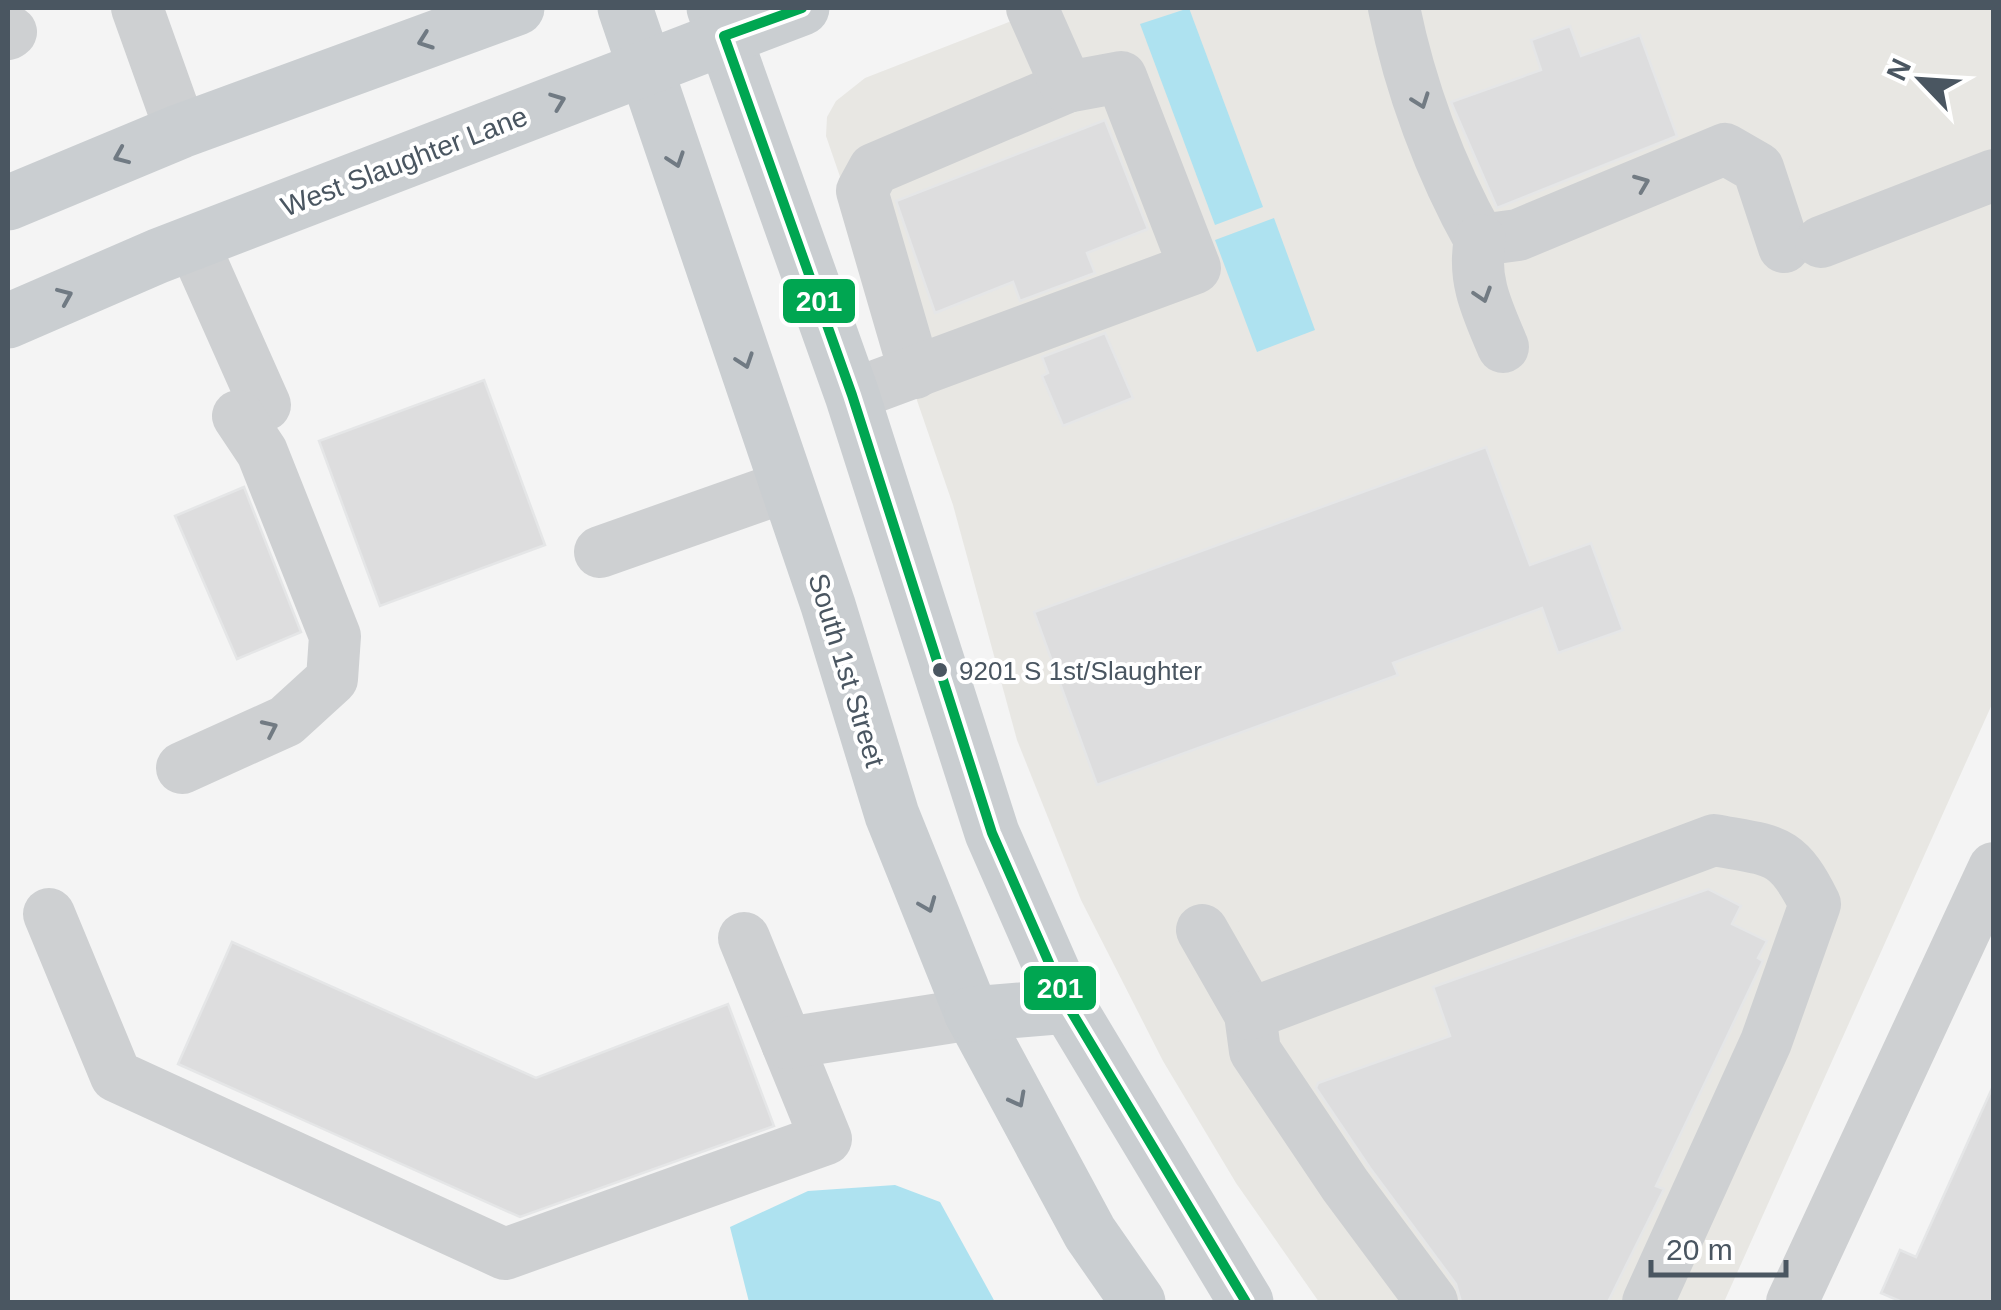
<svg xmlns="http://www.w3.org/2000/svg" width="2001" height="1310" viewBox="0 0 2001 1310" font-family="Arial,sans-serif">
<rect width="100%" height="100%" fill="#f4f4f4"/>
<!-- commercial -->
<polygon fill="#e8e7e3" points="1045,8 1993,8 1993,702 1724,1302 1319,1302 1236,1183 1163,1061 1081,900 1017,740 953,505 826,136 827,117 836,101 865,78"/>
<!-- water -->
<g fill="#aee2f0">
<polygon points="1189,8 1263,207 1215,225 1140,24"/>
<polygon points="1274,218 1315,330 1257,352 1215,240"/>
<polygon points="895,1185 940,1202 995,1302 749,1302 730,1227 808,1191"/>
</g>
<!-- building -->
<g fill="#ddddde" stroke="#e5e6e7" stroke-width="2.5">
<polygon points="1570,26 1581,56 1640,35 1677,136 1497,208 1451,102 1541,70 1531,40"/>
<polygon points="1105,120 1148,229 1087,253 1095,273 1020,301 1013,282 935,313 896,201"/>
<polygon points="1105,333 1133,398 1063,426 1042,376 1048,373 1042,357"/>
<polygon points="484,380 545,545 380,606 319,441"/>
<polygon points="1486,447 1530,565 1591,543 1623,630 1558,653 1542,608 1393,663 1398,675 1097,785 1034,612"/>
<polygon points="244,487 301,632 237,659 175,516"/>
<polygon points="1708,889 1741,906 1732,924 1767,941 1758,958 1763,961 1656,1186 1664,1189 1608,1302 1461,1302 1456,1284 1370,1168 1316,1088 1318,1083 1450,1036 1433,987"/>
<polygon points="232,942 536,1078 728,1004 774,1126 520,1217 178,1064"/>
<polygon points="1994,1084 1994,1302 1902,1302 1881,1293 1900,1250 1916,1257"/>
</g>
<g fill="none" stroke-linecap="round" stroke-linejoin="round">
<!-- minor -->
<g stroke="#ced0d2" stroke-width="52">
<polyline points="137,8 181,131"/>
<path d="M1394 8C1410 87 1440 169 1480 240L1518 235 1725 149 1758 168 1784 247"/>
<polyline points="8,34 11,32"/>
<path d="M1480 240C1472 280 1488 311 1503 347"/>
<polyline points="1821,242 1994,175"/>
<polyline points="193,243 265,405"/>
<polyline points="915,373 862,191 874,169 1067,87"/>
<polyline points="852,395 1195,268 1121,77 1067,87 1032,8"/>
<polyline points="600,552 787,486"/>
<polyline points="182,768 286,721 332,679 335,636 262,452 238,416"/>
<polyline points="49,914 116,1076 505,1254 826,1139 744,938"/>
<polyline points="1202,930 1250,1014 1255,1051 1345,1185 1432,1302"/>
<path d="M1250 1014 1714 840C1774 851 1787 847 1815 904L1766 1042 1648 1302"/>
<polyline points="787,1043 972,1014"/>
<polyline points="1792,1302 1994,868"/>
</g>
<!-- major -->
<g stroke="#caced1" stroke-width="55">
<polyline points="625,8 828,605 892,815 972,1014 1090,1233 1138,1302"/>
<polyline points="714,8 852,395 992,833 1068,1006 1246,1302"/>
<polyline points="8,203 181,131 517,8"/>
<polyline points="8,321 158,256 802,8"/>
<polyline points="972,1014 1068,1006"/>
</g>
<!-- bus-1 casing -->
<g stroke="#fff" stroke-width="18">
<polyline id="bus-1" points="802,8 724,36 852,395 992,833 1068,1006 1246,1302"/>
</g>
<!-- bus-1 -->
<use href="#bus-1" stroke="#00a651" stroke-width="10"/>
</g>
<!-- one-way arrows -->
<defs><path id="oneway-chevron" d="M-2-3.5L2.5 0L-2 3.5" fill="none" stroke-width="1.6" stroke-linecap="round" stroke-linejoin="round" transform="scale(2.5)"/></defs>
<g stroke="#707a83">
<use href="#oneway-chevron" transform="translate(425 41) rotate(160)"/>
<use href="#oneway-chevron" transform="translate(558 101) rotate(-21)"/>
<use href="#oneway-chevron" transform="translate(121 156) rotate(157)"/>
<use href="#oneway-chevron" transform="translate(676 160) rotate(71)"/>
<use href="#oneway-chevron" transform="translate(65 296) rotate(-23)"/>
<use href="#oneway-chevron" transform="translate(745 361) rotate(71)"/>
<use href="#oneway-chevron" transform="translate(928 905) rotate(68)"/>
<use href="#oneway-chevron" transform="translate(1018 1100) rotate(62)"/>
</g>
<g stroke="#727b83">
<use href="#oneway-chevron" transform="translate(1421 101) rotate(70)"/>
<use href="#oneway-chevron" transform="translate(1642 183) rotate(-22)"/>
<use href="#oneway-chevron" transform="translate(1483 295) rotate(72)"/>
<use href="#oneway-chevron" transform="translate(270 728) rotate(-25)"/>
</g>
<!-- markers -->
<circle fill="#4a5661" stroke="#fff" stroke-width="4" cx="940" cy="670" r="9"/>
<g text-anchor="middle" stroke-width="8" stroke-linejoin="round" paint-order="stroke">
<!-- bus labels -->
<g font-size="26" fill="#4a5661" stroke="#fff" text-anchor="start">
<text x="959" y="680">9201 S 1st/Slaughter</text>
</g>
<!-- street labels -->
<g font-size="28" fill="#4a5661" stroke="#fff">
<text transform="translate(404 161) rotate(-21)" y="10">West Slaughter Lane</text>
<text transform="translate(847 670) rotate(73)" y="10">South 1st Street</text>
</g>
</g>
<g stroke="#fff" stroke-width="4">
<rect x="781" y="277" width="76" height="48" rx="10" fill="#00a651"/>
<rect x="1022" y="964" width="76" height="48" rx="10" fill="#00a651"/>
</g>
<g font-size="28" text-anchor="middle" font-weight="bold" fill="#fff">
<text x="819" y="311">201</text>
<text x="1060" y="998">201</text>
</g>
<!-- border -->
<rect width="2001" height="1310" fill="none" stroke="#4a5661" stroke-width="20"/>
<!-- north arrow -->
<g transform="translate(1921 80) rotate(295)" stroke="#ffffff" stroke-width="8" paint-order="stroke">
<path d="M0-8L18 38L0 25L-18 38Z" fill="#4a5661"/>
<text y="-15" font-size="28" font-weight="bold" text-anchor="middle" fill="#4a5661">N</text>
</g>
<!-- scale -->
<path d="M1651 1260v15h135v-15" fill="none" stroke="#4a5661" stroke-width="5"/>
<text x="1666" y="1260" font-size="30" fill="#4a5661" stroke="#ffffff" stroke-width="8" paint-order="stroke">20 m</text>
</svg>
